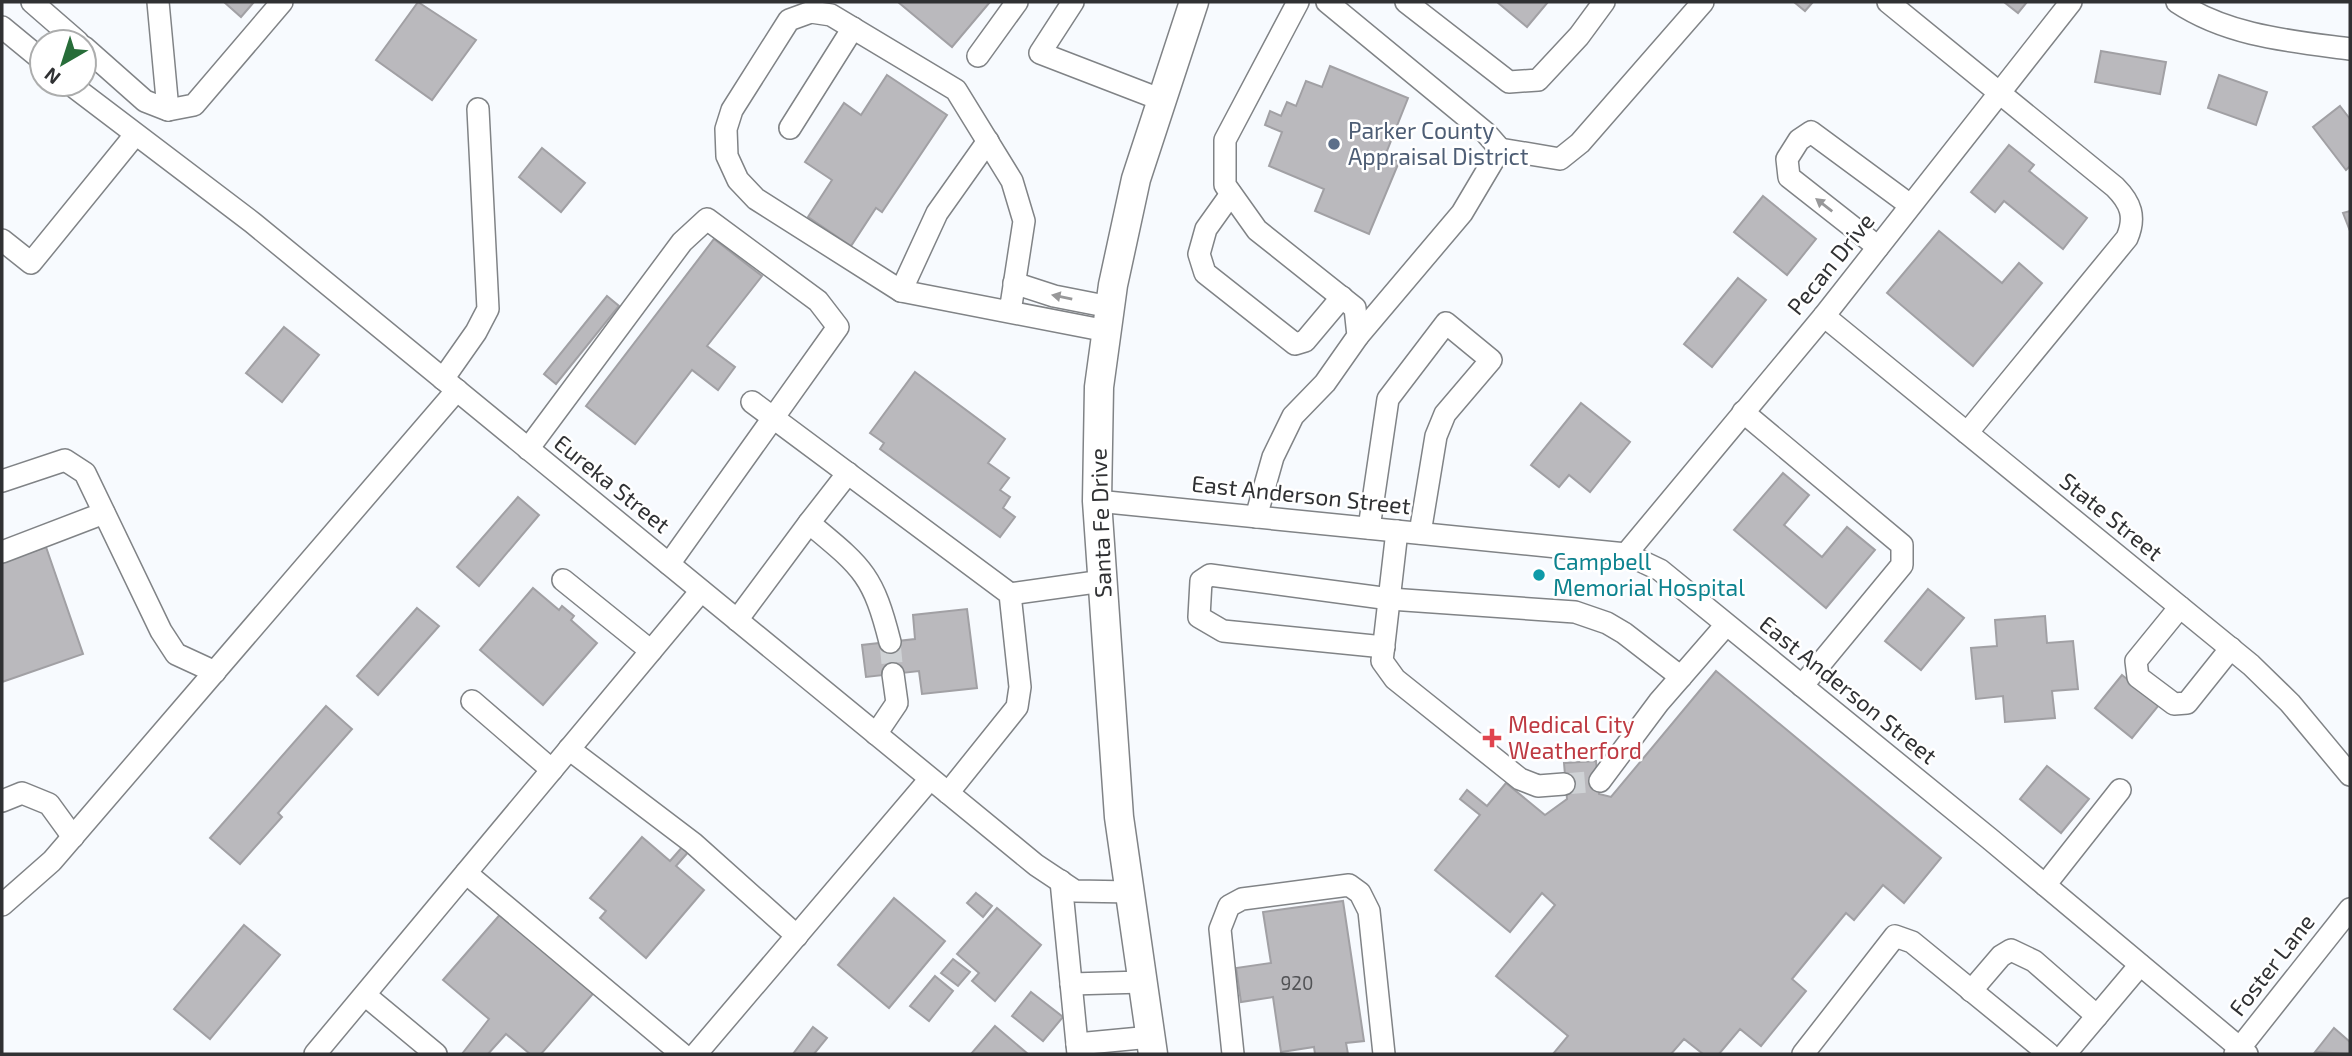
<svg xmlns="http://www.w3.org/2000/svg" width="2352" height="1056" viewBox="0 0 2352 1056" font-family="'Exo 2',sans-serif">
<rect width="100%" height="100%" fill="#f7fafe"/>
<!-- building -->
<g fill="#bab9bd" stroke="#a1a0a4" stroke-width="2">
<polygon points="224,2 254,2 241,17"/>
<polygon points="418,2 476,40 432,100 376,60"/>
<polygon points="898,2 990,2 952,47"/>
<polygon points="1497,2 1548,2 1527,27"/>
<polygon points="1794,2 1813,2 1805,11"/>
<polygon points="2004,2 2027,2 2018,13"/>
<polygon points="2101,51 2166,62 2160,94 2095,82"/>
<polygon points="1330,66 1408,98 1385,156 1399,162 1369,234 1315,211 1324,189 1269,166 1282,132 1265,125 1270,111 1281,116 1287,102 1296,106 1306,81 1322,87"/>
<polygon points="887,75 947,115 882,212 876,208 851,246 808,217 832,180 805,162 844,103 861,115"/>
<polygon points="2219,75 2267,92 2256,125 2208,108"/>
<polygon points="2340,106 2350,119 2350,166 2346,170 2313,127"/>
<polygon points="2009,145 2034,165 2029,171 2087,218 2063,249 2004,201 1995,212 1971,192"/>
<polygon points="542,148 585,183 561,212 519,177"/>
<polygon points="1763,196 1816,239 1787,275 1734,232"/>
<polygon points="2350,211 2350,231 2343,213"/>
<polygon points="1939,231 2002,283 2019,263 2042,283 1973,366 1887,293"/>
<polygon points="714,239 762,276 707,346 735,367 718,390 692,370 635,444 586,406"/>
<polygon points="1738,278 1766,300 1712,367 1684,344"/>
<polygon points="607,296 619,306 556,384 544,374"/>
<polygon points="284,327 319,355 282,402 246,373"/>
<polygon points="915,372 1005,439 988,463 1009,478 1000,490 1010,497 1003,508 1015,517 1000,537 880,449 884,443 870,433"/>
<polygon points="1581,403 1630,442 1590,492 1569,475 1559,487 1531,465"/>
<polygon points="1783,473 1809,495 1784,525 1822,557 1847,527 1875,550 1826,608 1734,530"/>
<polygon points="518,497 539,515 479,586 457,567"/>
<polygon points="46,547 83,654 2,682 2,562"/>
<polygon points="533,588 559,610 562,606 574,616 571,620 597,643 543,705 480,650"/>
<polygon points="1928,589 1964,618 1921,670 1885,641"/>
<polygon points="417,608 439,626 378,695 357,676"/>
<polygon points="967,609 977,688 922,694 919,671 866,677 862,645 915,639 913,615"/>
<polygon points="2045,616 2047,643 2073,641 2078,689 2052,691 2055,718 2005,722 2003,696 1976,699 1971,648 1997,646 1995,620"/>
<polygon points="1716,671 1941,858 1904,903 1883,885 1854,920 1846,913 1792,979 1806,991 1761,1046 1740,1029 1719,1054 1703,1054 1684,1039 1671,1054 1553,1054 1568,1036 1496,976 1555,905 1542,893 1510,932 1435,870 1480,815 1460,799 1467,790 1487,806 1506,783 1545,815 1567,799 1564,763 1596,761 1599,794 1611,797"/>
<polygon points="2122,675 2159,705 2132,738 2095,708"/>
<polygon points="326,706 352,729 278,813 282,817 240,864 210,838"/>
<polygon points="2047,766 2089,799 2061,833 2020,799"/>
<polygon points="642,837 670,861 684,845 690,850 676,866 704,890 646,958 600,918 606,911 590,898"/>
<polygon points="976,893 992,906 983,917 967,903"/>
<polygon points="894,898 945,941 889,1008 838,965"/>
<polygon points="1343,901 1364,1041 1346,1043 1348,1054 1315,1054 1314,1047 1281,1052 1273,997 1241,1002 1236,968 1271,963 1263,912"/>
<polygon points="997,908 1041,945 995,1001 972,981 979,973 957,954"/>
<polygon points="504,910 597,989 541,1054 530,1054 506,1034 488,1054 462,1054 489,1019 443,980"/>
<polygon points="244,925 280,955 210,1039 174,1009"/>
<polygon points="953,959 970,972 958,986 941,973"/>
<polygon points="935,976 953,991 929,1021 910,1006"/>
<polygon points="1031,992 1063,1017 1043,1041 1012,1016"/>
<polygon points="995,1026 1028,1054 971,1054"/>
<polygon points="813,1027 827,1038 814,1054 793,1054"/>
<polygon points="2334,1028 2350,1042 2350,1054 2315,1052"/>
</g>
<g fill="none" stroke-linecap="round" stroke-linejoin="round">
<!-- minor-tunnel -->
<g stroke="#cfd2d5" stroke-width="21" stroke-dasharray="21 10" stroke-linecap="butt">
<polyline points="890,642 893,674"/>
<polyline points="1564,784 1600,781"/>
</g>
<!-- minor casing -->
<g stroke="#808386" stroke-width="24">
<g id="minor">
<polyline points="32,2 78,42"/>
<polyline points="158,2 168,110"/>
<polyline points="1073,2 1040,53 1162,100"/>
<polyline points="1327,2 1486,133 1500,149 1462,213 1358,336"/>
<polyline points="1406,2 1509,82 1538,80 1579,36 1604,2"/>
<path d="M1888 2 2115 187C2131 203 2136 217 2127 238L1967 433"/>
<path d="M2177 2C2228 36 2290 41 2350 49"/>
<polyline points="2,27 42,60"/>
<polyline points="84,47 145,101 168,110 194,105 282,2"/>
<polyline points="978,56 1017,2"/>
<polyline points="70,84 253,223 1036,865 1075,891 1132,892"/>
<polyline points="790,128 853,28"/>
<polyline points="1500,149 1560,159 1580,143 1703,2"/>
<polyline points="1231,194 1206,229 1199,254 1205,273 1295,344 1305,341 1342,297"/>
<polyline points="2,240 31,263 135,135"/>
<polyline points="1878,247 1789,177 1787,159 1799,140 1811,132 1910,205"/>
<polyline points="1014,283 1054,296 1110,307"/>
<polyline points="901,291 937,213 988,141"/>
<polyline points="1010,312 1024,221 1012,181 956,90 831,15 811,12 789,20 732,110 726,129 727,156 738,180 756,199 901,291 1107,331"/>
<polyline points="1824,316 2251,665 2290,703 2350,775"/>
<polyline points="443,379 476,332 488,309 478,109"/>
<polyline points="752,402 1010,594 1020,687 1017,707 948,793"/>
<polyline points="1743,412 1902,545 1902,565 1802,686"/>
<polyline points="528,449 682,242 707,219 818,301 838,327 669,564"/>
<path d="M848 473 809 523C862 567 873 574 890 642"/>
<polyline points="2,481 65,460 85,473 161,631 176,654 215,672"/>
<polyline points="1097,501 1626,554 1660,570 1990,839 2247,1054"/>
<polyline points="1256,517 1273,457 1293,416 1325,383 1358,336 1355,308 1257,230 1225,185 1225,140 1298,2"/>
<polyline points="1369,528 1388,399 1446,323 1491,360 1445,414 1436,436 1420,533"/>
<polyline points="1397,531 1382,661 1395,679 1520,779 1538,786 1564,784"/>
<polyline points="2,552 104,513"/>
<polyline points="1626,554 1824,316 2071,2"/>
<polyline points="563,580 651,651"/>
<polyline points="1010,594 1103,581"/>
<polyline points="2180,607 2136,661 2138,677 2174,704 2187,703 2231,648"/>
<polyline points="737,620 809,523"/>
<polyline points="1384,647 1223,631 1199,617 1201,581 1210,575 1390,599 1575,612 1607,623 1624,633 1681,677"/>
<polyline points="472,701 552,770"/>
<polyline points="876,734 897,703 893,674"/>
<polyline points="569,749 693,843 797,936"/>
<polyline points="1600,781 1659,702 1726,625"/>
<polyline points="2,801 22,793 49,804 73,837"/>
<polyline points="466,873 682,1054"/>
<polyline points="1061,881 1077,1044"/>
<polyline points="2045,885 2120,790"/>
<polyline points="2,905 52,861 457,390"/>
<polyline points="1071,984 1143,982"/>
<polyline points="1971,991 2001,956 2011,950 2034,961 2097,1016"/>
<polyline points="365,995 436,1054"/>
<polyline points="315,1054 701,591"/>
<polyline points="696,1054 930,779"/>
<polyline points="1078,1054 1077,1044 1151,1037"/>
<polyline points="1233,1054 1220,929 1229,906 1242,899 1349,885 1360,893 1369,911 1384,1054"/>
<polyline points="1803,1054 1895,936 1912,942 2049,1054"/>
<polyline points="2065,1054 2140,965"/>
<polyline points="2235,1054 2350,909"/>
</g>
</g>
<!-- major casing -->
<g stroke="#808386" stroke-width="31">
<polyline id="major" points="1153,1054 1119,817 1097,501 1099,387 1113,285 1136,179 1194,2"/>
</g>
<!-- minor -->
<use href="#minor" stroke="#fff" stroke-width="21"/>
<!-- major -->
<use href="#major" stroke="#fff" stroke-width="28"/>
</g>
<!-- one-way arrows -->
<defs><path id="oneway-solid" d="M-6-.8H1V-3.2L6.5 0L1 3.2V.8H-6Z" transform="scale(1.75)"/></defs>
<g fill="#989899">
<use href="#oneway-solid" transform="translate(1824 205) rotate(-142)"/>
<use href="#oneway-solid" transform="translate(1062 297) rotate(-168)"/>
</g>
<!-- markers -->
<circle fill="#5c6f8a" stroke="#fff" stroke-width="2.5" cx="1334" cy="144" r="7"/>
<circle fill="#0f9aa8" stroke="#fff" stroke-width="2.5" cx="1539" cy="575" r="7"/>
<path fill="#e0444e" stroke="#fff" stroke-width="2.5" d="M1488.5 727.5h7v7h7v7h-7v7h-7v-7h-7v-7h7z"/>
<g text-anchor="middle" stroke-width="5" stroke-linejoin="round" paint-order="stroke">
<!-- number labels -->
<g font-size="19" fill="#525356">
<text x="1297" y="990">920</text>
</g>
<!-- service labels -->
<g font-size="23" fill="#4e5e75" stroke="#fff" text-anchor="start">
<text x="1348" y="139">Parker County<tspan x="1348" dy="26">Appraisal District</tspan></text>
</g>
<!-- street labels -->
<g font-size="23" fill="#303133" stroke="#fff">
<text transform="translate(1831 264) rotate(-51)" y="8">Pecan Drive</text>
<text transform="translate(612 484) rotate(39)" y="8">Eureka Street</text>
<text transform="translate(1301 495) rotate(6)" y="8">East Anderson Street</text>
<text transform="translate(2111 517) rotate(39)" y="8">State Street</text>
<text transform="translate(1101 523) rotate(-92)" y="8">Santa Fe Drive</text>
<text transform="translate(1848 690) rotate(39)" y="8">East Anderson Street</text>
<text transform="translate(2272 965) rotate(-52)" y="8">Foster Lane</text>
</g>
<!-- culture labels -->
<g font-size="23" fill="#0d838f" stroke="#fff" text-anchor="start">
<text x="1553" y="570">Campbell<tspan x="1553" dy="26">Memorial Hospital</tspan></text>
</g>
<!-- health labels -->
<g font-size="23" fill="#be3a42" stroke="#fff" text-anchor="start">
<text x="1508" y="733">Medical City<tspan x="1508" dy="26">Weatherford</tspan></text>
</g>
</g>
<!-- border -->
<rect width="2352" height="1056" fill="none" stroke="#303133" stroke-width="7"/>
<!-- north arrow -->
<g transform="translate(63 63) rotate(219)"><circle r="33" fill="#ffffff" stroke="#acadad" stroke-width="2"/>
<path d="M0-5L12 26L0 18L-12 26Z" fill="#276d39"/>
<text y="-10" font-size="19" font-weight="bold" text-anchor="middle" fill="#303133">N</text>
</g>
</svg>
